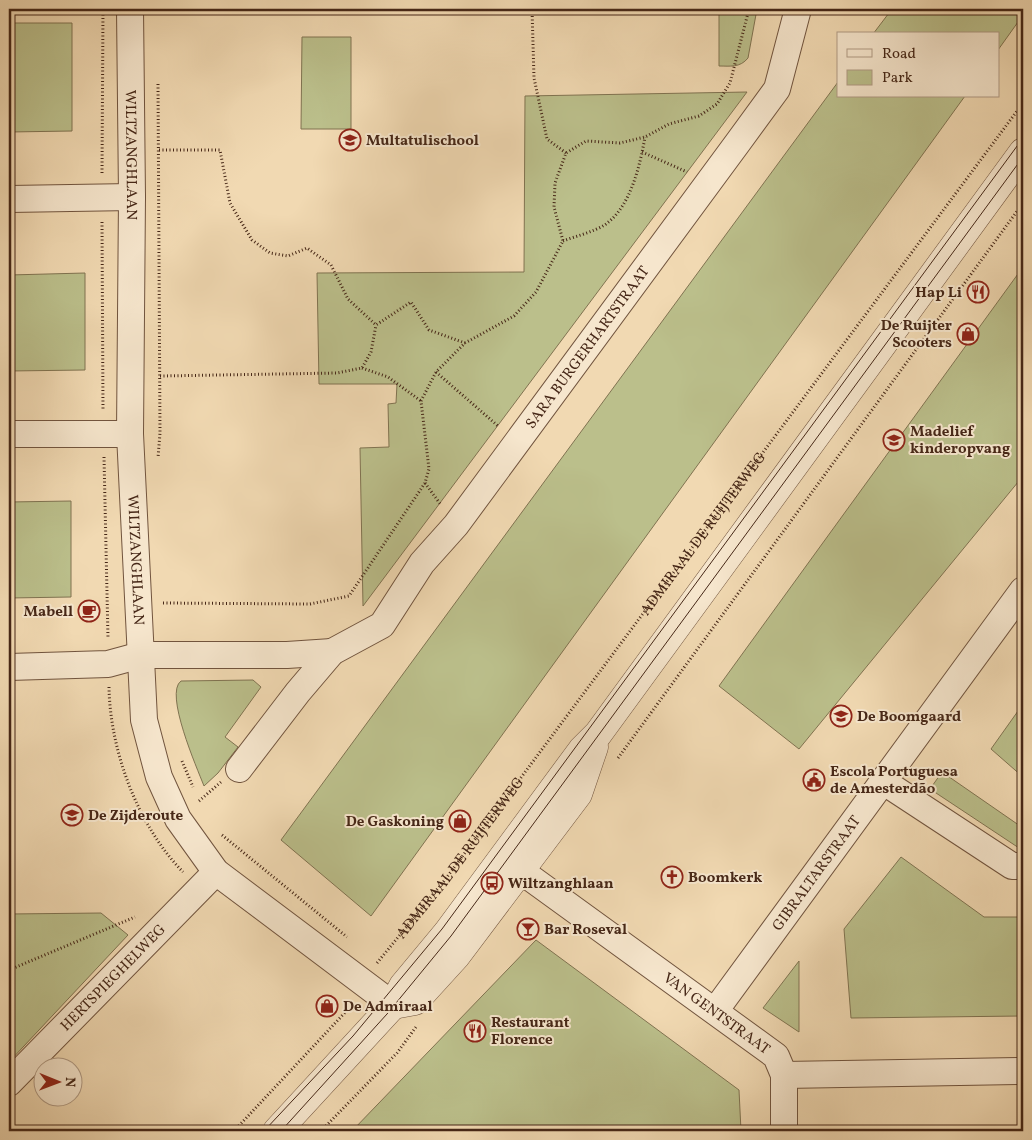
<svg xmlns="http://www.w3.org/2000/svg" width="1032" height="1140" viewBox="0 0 1032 1140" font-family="Vollkorn,serif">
<rect width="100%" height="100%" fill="#f1d9b2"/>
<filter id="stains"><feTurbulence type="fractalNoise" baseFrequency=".004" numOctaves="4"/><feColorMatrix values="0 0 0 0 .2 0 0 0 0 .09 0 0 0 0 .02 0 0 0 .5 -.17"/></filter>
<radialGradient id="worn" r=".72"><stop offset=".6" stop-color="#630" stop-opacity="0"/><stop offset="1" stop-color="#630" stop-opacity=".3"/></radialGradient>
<!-- green -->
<g fill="#bbbf8b" stroke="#807351">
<path d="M719 9H757L748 58C740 68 730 66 719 66Z"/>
<polygon points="892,9 1023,9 1023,15 998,50 998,34 873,34"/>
<polygon points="9,23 72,23 72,131 9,132"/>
<polygon points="302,37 351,37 351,129 301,129"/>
<polygon points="838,82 838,96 965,96 371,916 281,840"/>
<polygon points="747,92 363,606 360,448 389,447 388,404 396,403 397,384 319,384 317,273 524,272 525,96"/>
<polygon points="1023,267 1023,476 799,749 719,686"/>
<polygon points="85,273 85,370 9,371 9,275"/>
<polygon points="71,501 71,597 9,598 9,502"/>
<path d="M253 680 261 687 225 737 238 747 218 773 204 786C197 768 164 693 181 681Z"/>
<polygon points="1023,704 1023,777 991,749"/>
<polygon points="942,772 1023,828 1023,848 1019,848 930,789"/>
<polygon points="901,857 984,917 1023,917 1023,1016 851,1018 844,929"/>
<polygon points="101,913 128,935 9,1062 9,914"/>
<polygon points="536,940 739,1090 741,1131 352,1131"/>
<polygon points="799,961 799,1032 763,1008"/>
<polygon points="1023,1126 1023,1131 840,1131 840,1129"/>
</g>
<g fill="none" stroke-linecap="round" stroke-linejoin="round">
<!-- minor casing -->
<g stroke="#71543e" stroke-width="28">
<g id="minor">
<path id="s2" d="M130 9 132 197 130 434 144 720 159 777 178 819 216 872 393 1005"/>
<polyline points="9,199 132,197"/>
<polyline points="9,434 130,434"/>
<polyline points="9,667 108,664 141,655 287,655 332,652"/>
<path id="s3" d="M239 769 298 692 332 652 382 625 422 563 456 525 739 141 777 89 798 9"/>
<polyline points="884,782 1012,866 1023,866"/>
<path id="s4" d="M521 871 776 1056 784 1075V1131"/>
<path id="s5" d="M715 1011 1023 590"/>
<polyline points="784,1075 1023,1071"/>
<path id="s6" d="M9 1083 216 872"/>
</g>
</g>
<!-- tertiary casing -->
<g stroke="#71543e" stroke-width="29">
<g id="tertiary">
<polyline points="393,1005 415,1001 456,956 578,794 594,747"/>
<polyline points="277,1131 393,1005 403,986 447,933 582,750 598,734 1023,152"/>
</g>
</g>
<!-- path -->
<g stroke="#462717" stroke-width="3" stroke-dasharray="1 2.5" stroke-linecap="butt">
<polyline points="532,9 534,78 547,139 566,153"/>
<polyline points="158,84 160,433 158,458"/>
<polyline points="159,150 220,150 230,203 252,240 270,253 288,256 307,248 331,265 348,299 376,325 411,302 429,330 465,343"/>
<polyline points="642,152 687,172"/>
<polyline points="102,173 103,9"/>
<polyline points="102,222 103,411"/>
<path d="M563 241C576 236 594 232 606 224 631 206 640 165 645 137"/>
<polyline points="362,368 388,377 421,401"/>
<polyline points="436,372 498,426"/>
<polyline points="160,376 337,373 362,368 371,352 376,325"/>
<polyline points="104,457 108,638"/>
<polyline points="425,483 441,505"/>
<polyline points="163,603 310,604 349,596 425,483 429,469 421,401 436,372 465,343 514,316 536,292 563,241 554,207 555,183 566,153 586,141 620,143 645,137 669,124 699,116 717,104 730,83 749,9"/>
<path d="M109 687C110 751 138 826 183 872"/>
<polyline points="618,758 1023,203"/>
<polyline points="182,761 193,787"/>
<polyline points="199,801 221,782"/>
<polyline points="222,835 347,937"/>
<path id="s1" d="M377 963 444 881 1023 103"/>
<polyline points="9,970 135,917"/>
<polyline points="234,1131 353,1004"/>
<polyline points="321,1131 397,1053 416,1027"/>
</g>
<!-- minor -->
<use href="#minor" stroke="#f6e6cd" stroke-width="26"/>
<!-- tertiary -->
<use href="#tertiary" stroke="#f6e6cd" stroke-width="28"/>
<!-- tram -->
<g stroke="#462717" stroke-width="1">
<polyline points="264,1131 353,1036 442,929 1023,138"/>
<polyline points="281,1131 387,1014 451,936 1023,157"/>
</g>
</g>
<!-- icons -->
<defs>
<g id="school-ring" transform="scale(1.125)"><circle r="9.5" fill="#f6e6cd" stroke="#8f2418" stroke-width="1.5"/><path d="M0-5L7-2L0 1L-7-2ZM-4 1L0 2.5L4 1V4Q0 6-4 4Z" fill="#8f2418"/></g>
<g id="restaurant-ring" transform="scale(1.125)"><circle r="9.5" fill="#f6e6cd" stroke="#8f2418" stroke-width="1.5"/><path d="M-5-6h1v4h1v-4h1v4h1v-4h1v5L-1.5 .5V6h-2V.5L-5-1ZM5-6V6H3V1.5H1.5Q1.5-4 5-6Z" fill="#8f2418"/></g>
<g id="shop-ring" transform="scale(1.125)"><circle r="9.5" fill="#f6e6cd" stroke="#8f2418" stroke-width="1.5"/><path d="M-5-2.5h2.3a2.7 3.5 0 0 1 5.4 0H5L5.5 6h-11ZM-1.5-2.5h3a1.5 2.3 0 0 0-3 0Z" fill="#8f2418"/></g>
<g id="cafe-ring" transform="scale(1.125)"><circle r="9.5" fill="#f6e6cd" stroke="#8f2418" stroke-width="1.5"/><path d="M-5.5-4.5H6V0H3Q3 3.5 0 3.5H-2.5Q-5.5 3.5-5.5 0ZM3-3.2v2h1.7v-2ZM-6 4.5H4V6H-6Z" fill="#8f2418"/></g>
<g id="civic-ring" transform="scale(1.125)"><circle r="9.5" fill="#f6e6cd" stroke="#8f2418" stroke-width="1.5"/><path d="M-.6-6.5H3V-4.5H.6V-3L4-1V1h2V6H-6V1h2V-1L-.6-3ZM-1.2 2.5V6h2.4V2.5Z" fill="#8f2418"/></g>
<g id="church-ring" transform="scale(1.125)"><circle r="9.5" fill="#f6e6cd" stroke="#8f2418" stroke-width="1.5"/><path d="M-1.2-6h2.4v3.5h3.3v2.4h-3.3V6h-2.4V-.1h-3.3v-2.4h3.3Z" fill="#8f2418"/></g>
<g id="bus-ring" transform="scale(1.125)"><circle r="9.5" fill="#f6e6cd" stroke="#8f2418" stroke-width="1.5"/><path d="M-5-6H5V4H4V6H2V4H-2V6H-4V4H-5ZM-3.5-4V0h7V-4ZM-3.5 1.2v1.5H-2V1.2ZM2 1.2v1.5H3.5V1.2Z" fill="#8f2418"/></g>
<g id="bar-ring" transform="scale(1.125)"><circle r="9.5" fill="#f6e6cd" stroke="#8f2418" stroke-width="1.5"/><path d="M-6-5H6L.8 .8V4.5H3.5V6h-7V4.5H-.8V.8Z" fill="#8f2418"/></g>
</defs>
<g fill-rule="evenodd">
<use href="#school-ring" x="350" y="140"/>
<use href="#restaurant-ring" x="978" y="292"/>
<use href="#shop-ring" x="968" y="334"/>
<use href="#school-ring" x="894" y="440"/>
<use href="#cafe-ring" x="89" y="611"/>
<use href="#school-ring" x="841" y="716"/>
<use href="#civic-ring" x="814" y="780"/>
<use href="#school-ring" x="72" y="815"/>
<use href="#shop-ring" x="460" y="821"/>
<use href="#church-ring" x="672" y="877"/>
<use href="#bus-ring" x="492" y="883"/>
<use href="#bar-ring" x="528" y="929"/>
<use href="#shop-ring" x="327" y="1006"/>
<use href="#restaurant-ring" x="475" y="1031"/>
</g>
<g text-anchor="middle" stroke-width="4" stroke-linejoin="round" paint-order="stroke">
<!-- poi labels -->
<g font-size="15" font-weight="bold" fill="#462717" stroke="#f6e6cd" text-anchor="start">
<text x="366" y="145">Multatulischool</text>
<text x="962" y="297" text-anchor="end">Hap Li</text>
<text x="952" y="330" text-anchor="end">De Ruijter<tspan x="952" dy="17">Scooters</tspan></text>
<text x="910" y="436">Madelief<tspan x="910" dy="17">kinderopvang</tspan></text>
<text x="73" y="616" text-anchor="end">Mabell</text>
<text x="857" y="721">De Boomgaard</text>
<text x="830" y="776">Escola Portuguesa<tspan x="830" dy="17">de Amesterdão</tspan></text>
<text x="88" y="820">De Zijderoute</text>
<text x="444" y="826" text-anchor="end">De Gaskoning</text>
<text x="688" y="882">Boomkerk</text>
<text x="508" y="888">Wiltzanghlaan</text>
<text x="544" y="934">Bar Roseval</text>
<text x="343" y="1011">De Admiraal</text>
<text x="491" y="1027">Restaurant<tspan x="491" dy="17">Florence</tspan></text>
</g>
<!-- street labels -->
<g font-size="15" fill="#462717" stroke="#f6e6cd">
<text dy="5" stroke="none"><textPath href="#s2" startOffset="146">WILTZANGHLAAN</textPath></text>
<text dy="5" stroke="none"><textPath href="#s3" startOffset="552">SARA BURGERHARTSTRAAT</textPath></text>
<text dy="5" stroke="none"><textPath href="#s1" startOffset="539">ADMIRAAL DE RUIJTERWEG</textPath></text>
<text dy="5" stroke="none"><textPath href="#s2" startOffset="551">WILTZANGHLAAN</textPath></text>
<text dy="5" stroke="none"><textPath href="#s1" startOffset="134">ADMIRAAL DE RUIJTERWEG</textPath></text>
<text dy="5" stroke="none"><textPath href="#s5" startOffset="171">GIBRALTARSTRAAT</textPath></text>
<text dy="5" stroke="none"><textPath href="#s6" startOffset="148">HERTSPIEGHELWEG</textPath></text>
<text dy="5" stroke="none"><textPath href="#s4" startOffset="242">VAN GENTSTRAAT</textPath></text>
</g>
</g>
<!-- margin -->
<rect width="1032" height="1140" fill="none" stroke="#f1d9b2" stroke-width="30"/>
<rect x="10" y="10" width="1012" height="1120" fill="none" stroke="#462717" stroke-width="2.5"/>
<rect x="15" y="15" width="1002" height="1110" fill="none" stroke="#462717"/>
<!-- legend -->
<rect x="837" y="32" width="162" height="65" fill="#f6e6cd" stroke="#b09a84"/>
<rect x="847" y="49" width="25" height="8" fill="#f6e6cd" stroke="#b09a84"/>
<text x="882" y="58" font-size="15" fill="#462717">Road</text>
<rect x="847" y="70" width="25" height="15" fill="#bbbf8b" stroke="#b09a84"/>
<text x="882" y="82" font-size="15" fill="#462717">Park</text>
<!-- north arrow -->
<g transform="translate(58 1082) rotate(91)"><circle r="24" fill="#f6e6cd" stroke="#b09a84"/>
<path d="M0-4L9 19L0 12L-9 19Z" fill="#8f2418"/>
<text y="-8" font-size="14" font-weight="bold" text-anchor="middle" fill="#462717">N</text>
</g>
<rect width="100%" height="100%" filter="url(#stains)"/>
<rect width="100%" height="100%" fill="url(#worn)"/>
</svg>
